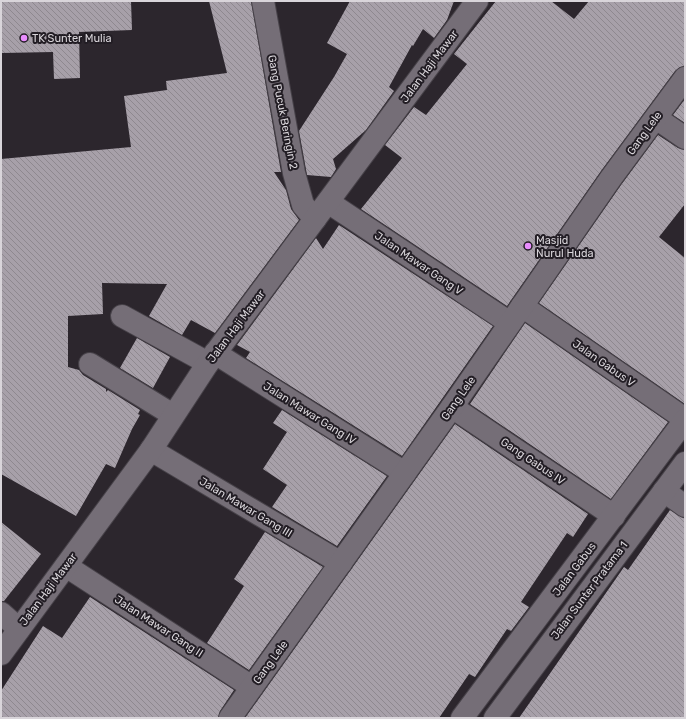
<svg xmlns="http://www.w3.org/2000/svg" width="686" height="719" viewBox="0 0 686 719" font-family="Rubik,sans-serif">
<defs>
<pattern id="building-back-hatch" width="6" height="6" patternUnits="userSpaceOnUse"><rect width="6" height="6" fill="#a7a0a9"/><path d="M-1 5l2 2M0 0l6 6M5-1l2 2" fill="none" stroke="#8e888f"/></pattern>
</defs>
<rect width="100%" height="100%" fill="#2c262d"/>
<!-- building -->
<g fill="url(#building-back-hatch)">
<polygon points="1,1 131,1 132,30 79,32 80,78 54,79 53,52 2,53"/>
<polygon points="209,1 251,1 281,172 274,172 286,190 291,209 299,220 215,333 191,320 182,335 149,316 167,284 102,283 103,314 68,316 68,367 79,370 83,375 106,389 106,392 108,390 140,410 138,414 140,415 132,429 115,468 106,464 76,516 1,474 1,159 131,147 124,96 167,90 166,81 227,73"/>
<polygon points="350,1 454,1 447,20 434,38 423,29 413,46 412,45 389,87 394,91 366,130 333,159 336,169 331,177 307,175 299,131 334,77 347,54 327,43"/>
<polygon points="496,1 551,1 574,19 589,1 685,1 685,66 680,67 675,71 601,171 507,306 361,209 402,158 385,145 414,107 426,115 467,64 454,54"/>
<polygon points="685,99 685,123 673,115"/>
<polygon points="658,135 678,148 685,150 685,204 659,237 685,258 685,404 539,303 621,185"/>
<polygon points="339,225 493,326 402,456 246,358 250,352 237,345 316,238 323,249"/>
<polygon points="525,323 668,422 611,499 470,404"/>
<polygon points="137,338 170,357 153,388 120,368"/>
<polygon points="282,410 387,476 337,546 272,507 287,485 263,469 287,432 273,423"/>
<polygon points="455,424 588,514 573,537 567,533 521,602 529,607 511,631 507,629 475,677 469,674 439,718 245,718"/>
<polygon points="670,510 685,519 685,718 519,718 624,567 628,570"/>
<polygon points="1,522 41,554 4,601 1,601"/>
<polygon points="265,532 323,567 249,670 207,643 244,586 234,579"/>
<polygon points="90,597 234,690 220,711 218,718 1,718 1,691 43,626 62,638"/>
</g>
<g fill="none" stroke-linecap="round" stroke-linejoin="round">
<!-- minor casing -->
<g stroke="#474249" stroke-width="24">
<g id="minor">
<polyline points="263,1 294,173 303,205 315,219"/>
<polyline points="656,118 685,138"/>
<polyline points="328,202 510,323"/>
<polyline points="522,306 685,419"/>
<polyline points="122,316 208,363"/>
<polyline points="215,353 405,473"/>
<polyline points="90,364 173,415"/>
<polyline points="452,407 614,516"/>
<polyline points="151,450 341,563"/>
<polyline points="664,491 685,506"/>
<polyline points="66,566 252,687"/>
<polyline points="1,613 19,629"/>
<polyline points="230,718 452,407 611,178 685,78"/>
<polyline points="462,718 685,420"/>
<polyline points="495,718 685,463"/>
</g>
</g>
<!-- tertiary casing -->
<g stroke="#474249" stroke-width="24">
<polyline id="tertiary" points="1,654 151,450 208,363 477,1"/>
</g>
<!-- minor -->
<use href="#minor" stroke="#756e77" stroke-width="22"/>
<!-- tertiary -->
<use href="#tertiary" stroke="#756e77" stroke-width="22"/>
</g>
<!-- markers -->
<g fill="#e98dfe" stroke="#221d24" stroke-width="1.5">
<circle cx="24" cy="38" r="4"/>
<circle cx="528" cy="246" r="4"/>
</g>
<g text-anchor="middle" stroke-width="4" stroke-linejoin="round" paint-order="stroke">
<!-- poi labels -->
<g font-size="11" fill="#d9d5da" stroke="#221d24" text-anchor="start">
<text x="32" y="42">TK Sunter Mulia</text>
<text x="536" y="244">Masjid<tspan x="536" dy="13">Nurul Huda</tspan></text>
</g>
<!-- street labels -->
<g font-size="11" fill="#d9d5da" stroke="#221d24">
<text transform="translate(429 66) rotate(-53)" y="4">Jalan Haji Mawar</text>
<text transform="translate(283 112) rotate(79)" y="4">Gang Pucuk Beringin 2</text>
<text transform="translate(644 133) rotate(-54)" y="4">Gang Lele</text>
<text transform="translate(419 263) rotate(34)" y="4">Jalan Mawar Gang V</text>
<text transform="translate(236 326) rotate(-53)" y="4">Jalan Haji Mawar</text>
<text transform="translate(604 363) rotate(35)" y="4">Jalan Gabus V</text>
<text transform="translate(458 398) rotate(-55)" y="4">Gang Lele</text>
<text transform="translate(310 413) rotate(32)" y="4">Jalan Mawar Gang IV</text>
<text transform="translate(533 461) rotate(34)" y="4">Gang Gabus IV</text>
<text transform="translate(246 507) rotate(31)" y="4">Jalan Mawar Gang III</text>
<text transform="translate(574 569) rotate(-53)" y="4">Jalan Gabus</text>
<text transform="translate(48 589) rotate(-53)" y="4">Jalan Haji Mawar</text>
<text transform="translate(589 590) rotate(-53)" y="4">Jalan Sunter Pratama 1</text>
<text transform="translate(159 626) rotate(33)" y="4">Jalan Mawar Gang II</text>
<text transform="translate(270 662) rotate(-54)" y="4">Gang Lele</text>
</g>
</g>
<!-- border -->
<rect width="686" height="719" fill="none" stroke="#d9d5da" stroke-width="4"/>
</svg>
